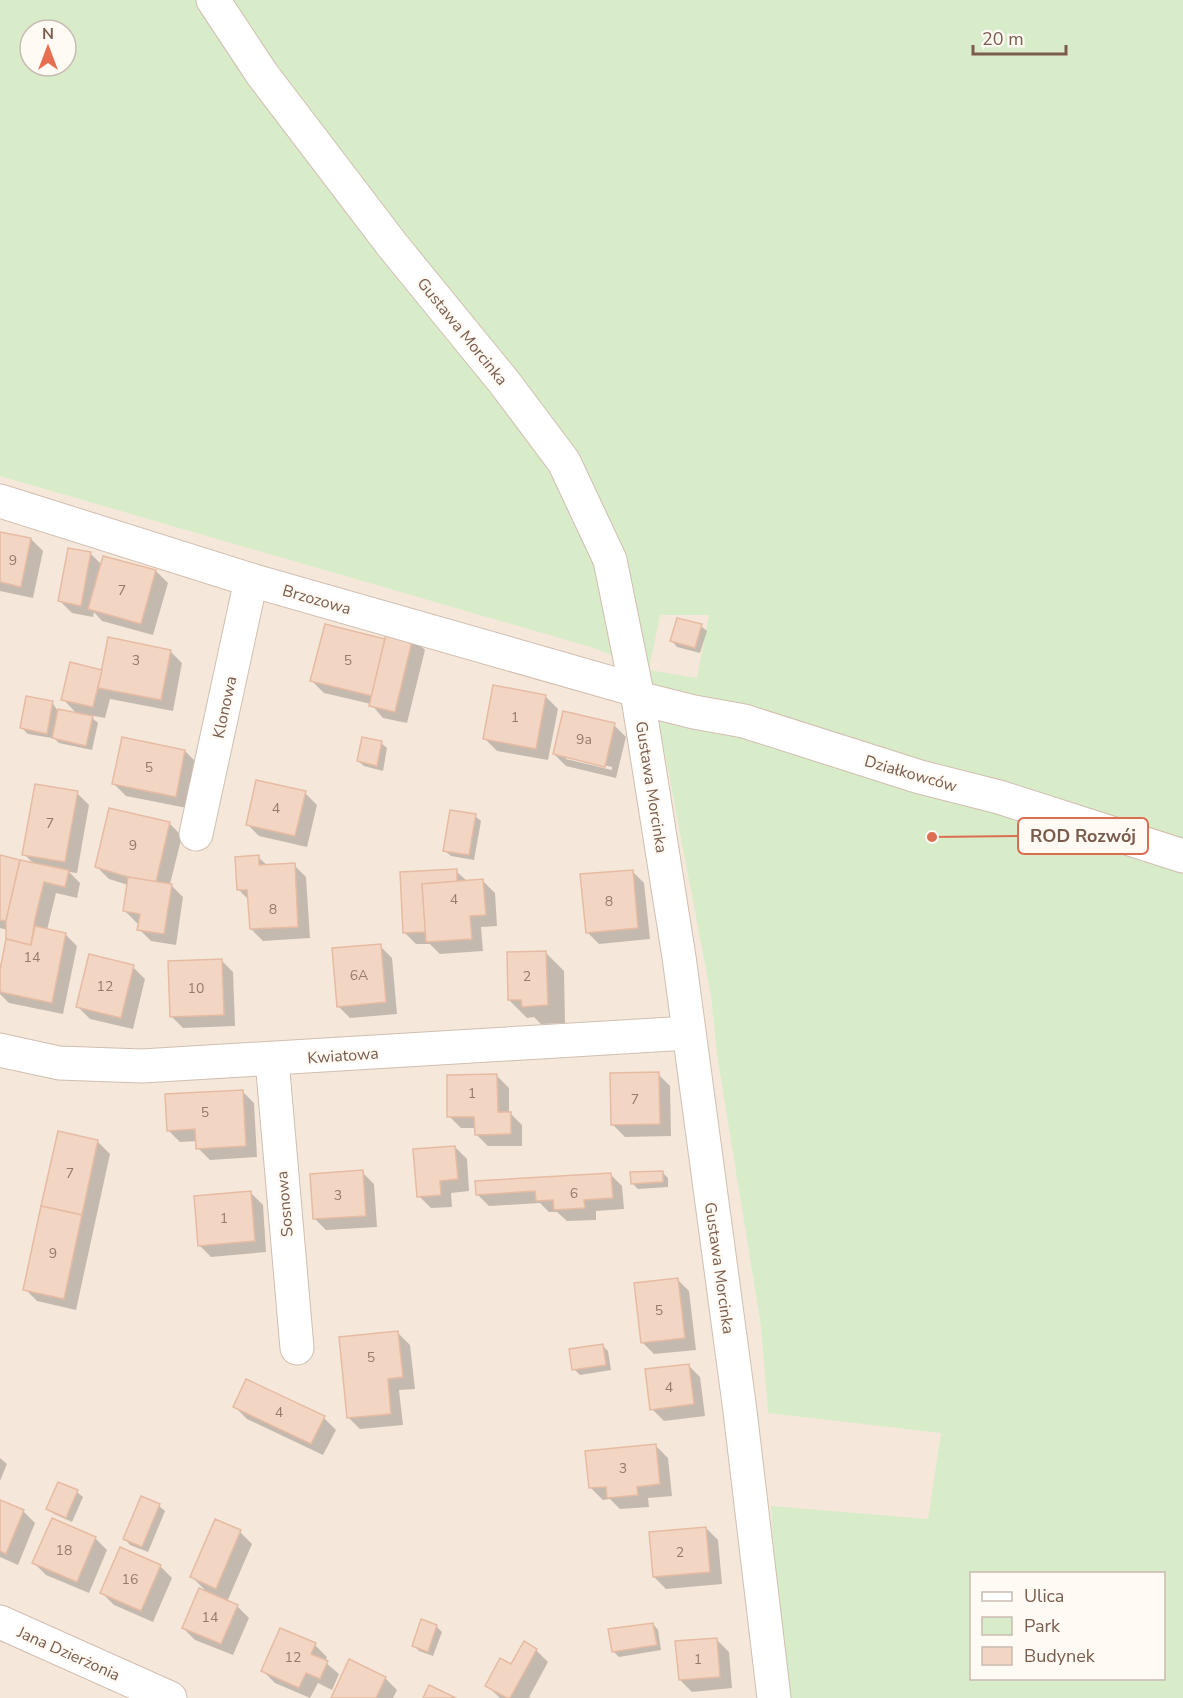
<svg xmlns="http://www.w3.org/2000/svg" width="1183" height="1698" viewBox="0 0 1183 1698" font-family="'Nunito Sans',sans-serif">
<rect width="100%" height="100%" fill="#fdf6ec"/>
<!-- residential -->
<path fill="#f5e8da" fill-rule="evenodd" d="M0 0H1183V1698H0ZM30 30H66V66H30ZM972 1574H1164V1678H972Z"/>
<!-- green -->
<path fill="#d8ecc9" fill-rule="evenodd" d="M0 0H1183V1698H781L782 1675 771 1506 928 1519 941 1433 768 1413 761 1326 717 1054 711 996 649 670 594 648 0 476ZM30 30H66V66H30ZM660 615H709L697 678 649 670ZM972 1574H1164V1678H972Z"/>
<!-- shadow -->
<g fill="#0003" fill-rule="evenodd">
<polygon points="0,533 31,539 43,551 33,598 0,591"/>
<polygon points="90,553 102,565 156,571 168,583 153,635 102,621 94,612 93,617 72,613 60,601"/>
<polygon points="701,626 707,631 700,653 677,647 672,641"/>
<polygon points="413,638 425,650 407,723 383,718 371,704 324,693 312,681 386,641"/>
<polygon points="170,651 182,663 173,711 110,699 105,718 89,715 98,723 92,750 59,743 52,736 52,738 28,734 22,728 52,702 57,710 77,714 63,699 103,672"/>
<polygon points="494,687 546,697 558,709 548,760 497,751 485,739"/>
<path d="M614 725 626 737 616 778 566 766 554 754ZM566 756 612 767V770L566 759Z"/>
<polygon points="381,743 387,748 383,771 364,766 358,761"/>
<polygon points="185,751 197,763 187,808 126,796 114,784"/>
<polygon points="77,793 89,805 77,873 69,872 80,883 77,898 56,893 47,930 65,934 77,946 63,1014 9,1003 0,994 0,964 2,966 8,930 0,928 0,856 33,863 24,854"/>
<polygon points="305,793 317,805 307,847 259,836 247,824"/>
<polygon points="475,816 481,821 474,860 451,856 445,851"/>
<polygon points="170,824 182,836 170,884 183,897 176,945 151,941 139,929 140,923 137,923 125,911 128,885 109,879 97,867"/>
<polygon points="258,857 268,866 294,865 306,877 310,938 263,941 251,929 250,901 239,890"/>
<polygon points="456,871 468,882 483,881 495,893 497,926 481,927 483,951 440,954 430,944 416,944 404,932"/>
<polygon points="632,871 644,883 650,939 599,944 587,932"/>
<polygon points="380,946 392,958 397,1014 350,1018 338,1006"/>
<polygon points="546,953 564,971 565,1023 541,1024 534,1017 527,1018 509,1000"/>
<polygon points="221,960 233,972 235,1026 183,1028 171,1016"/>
<polygon points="133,967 145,979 133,1029 90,1019 78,1007"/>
<polygon points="658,1074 670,1086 671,1136 625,1137 613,1125"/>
<polygon points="497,1076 509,1088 509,1112 522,1125 522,1146 488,1146 476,1134 476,1128 461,1128 449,1116"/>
<polygon points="242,1091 254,1103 257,1157 210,1160 198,1148 197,1141 180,1142 168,1130"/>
<polygon points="59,1133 98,1142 110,1154 76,1310 37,1301 25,1289"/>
<polygon points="455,1147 467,1159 469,1191 451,1193 452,1207 431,1208 419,1196"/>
<polygon points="362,1172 374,1184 377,1227 326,1230 314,1218"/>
<polygon points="662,1172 668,1178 668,1187 638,1189 632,1183"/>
<polygon points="610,1174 622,1186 624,1209 596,1211 596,1220 567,1221 557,1212 549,1212 540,1203 489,1206 477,1194"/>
<polygon points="251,1193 263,1205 266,1252 211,1257 199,1245"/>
<polygon points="677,1279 689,1291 696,1350 654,1354 642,1342"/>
<polygon points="398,1333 410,1345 415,1389 399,1390 403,1425 360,1429 348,1417"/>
<polygon points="603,1346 608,1351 611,1370 580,1375 574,1369"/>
<polygon points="688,1365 700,1377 705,1416 664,1421 652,1409"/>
<polygon points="235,1407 324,1418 336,1430 323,1455 247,1419"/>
<polygon points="656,1446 668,1458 672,1496 648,1498 649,1507 620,1509 610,1499 603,1500 591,1488"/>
<polygon points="0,1458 7,1464 0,1481"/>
<polygon points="77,1492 83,1497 72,1522 54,1514 48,1509"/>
<polygon points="142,1498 159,1506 165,1511 148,1552 130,1545 125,1539"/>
<polygon points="0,1501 23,1511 35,1523 18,1565 0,1557"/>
<polygon points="706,1528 718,1540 722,1584 666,1589 654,1577"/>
<polygon points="240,1532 252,1544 227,1602 237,1606 249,1618 233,1655 195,1640 183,1628 209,1594 192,1577"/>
<polygon points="95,1538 107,1550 89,1593 46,1575 34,1563"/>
<polygon points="160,1566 172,1578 153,1622 114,1605 102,1593"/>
<polygon points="653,1624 658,1630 661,1650 619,1657 613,1651"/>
<polygon points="436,1626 442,1632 433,1656 419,1651 414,1646"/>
<polygon points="717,1640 729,1652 732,1688 692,1692 680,1680"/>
<polygon points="315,1645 327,1657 325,1662 339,1674 332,1690 318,1683 310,1698 275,1683 263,1671"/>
<polygon points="536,1650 548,1662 529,1697 531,1698 500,1698 486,1685 511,1666"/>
<polygon points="385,1678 397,1690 393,1698 332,1698"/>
</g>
<!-- building -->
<g fill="#f3d5c3" stroke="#e6bba3" stroke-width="1.5">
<polygon points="0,532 31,538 21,587 0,582"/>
<polygon points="68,548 91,552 81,606 58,601"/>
<polygon points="103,556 156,570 141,624 88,609"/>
<polygon points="677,618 702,624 695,648 670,641"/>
<polygon points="325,624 385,639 372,696 310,681"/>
<polygon points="387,630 413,637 395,712 369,706"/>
<polygon points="108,637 171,650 161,700 98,688"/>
<polygon points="70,662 102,670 93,707 61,700"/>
<polygon points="493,685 546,695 536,749 483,739"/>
<polygon points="26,696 53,701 47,734 20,728"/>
<polygon points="58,709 93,716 86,746 52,738"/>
<polygon points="563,711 615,723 605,767 553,754"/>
<polygon points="122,737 185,750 176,797 112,784"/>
<polygon points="362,737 382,741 377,766 357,761"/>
<polygon points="256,780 306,791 295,836 246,825"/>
<polygon points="35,784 78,791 65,862 22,855"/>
<polygon points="109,808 170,822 156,882 128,877 95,867"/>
<polygon points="450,810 476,814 469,855 443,851"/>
<polygon points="0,855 20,860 6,921 0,920"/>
<polygon points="259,855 259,865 295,863 298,927 250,929 247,890 237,890 235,857"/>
<polygon points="20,860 69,870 65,887 44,882 35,919 31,945 6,939 6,921"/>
<polygon points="457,869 457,882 422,884 426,932 403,933 400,872"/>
<polygon points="633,870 638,928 586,933 580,874"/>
<polygon points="128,877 172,884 164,934 137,930 140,914 123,911"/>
<polygon points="483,879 486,915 470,916 472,939 426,942 422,884"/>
<polygon points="35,926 66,933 52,1003 0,992 0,970 6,939 31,945"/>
<polygon points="381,944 386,1002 337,1007 332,948"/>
<polygon points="546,951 548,1005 522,1007 521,1000 508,1000 507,952"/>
<polygon points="89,954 134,965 121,1018 76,1007"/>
<polygon points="222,959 224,1015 170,1017 168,961"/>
<polygon points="659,1072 660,1124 611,1125 610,1073"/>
<polygon points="497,1074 498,1112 511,1112 511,1134 475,1135 474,1117 447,1117 447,1075"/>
<polygon points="243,1090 246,1146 196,1149 195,1129 167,1131 165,1094"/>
<polygon points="58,1131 98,1140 82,1215 41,1206"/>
<polygon points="455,1146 458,1179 440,1181 441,1195 417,1197 413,1149"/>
<polygon points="363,1170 366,1216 313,1219 310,1174"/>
<polygon points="663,1171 663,1182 631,1184 630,1172"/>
<polygon points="611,1173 613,1198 584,1200 585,1208 554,1210 553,1200 536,1201 535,1191 476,1195 475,1181"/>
<polygon points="251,1191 255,1241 198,1246 194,1196"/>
<polygon points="41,1206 82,1215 64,1299 23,1290"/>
<polygon points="678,1278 685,1338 641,1343 634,1283"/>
<polygon points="398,1331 403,1377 388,1379 391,1414 347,1418 339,1337"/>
<polygon points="603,1344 606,1365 572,1370 569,1349"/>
<polygon points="689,1364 694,1404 650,1410 645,1369"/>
<polygon points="246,1379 325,1416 311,1444 233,1407"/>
<polygon points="656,1444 660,1484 637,1487 638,1495 607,1498 606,1487 589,1488 585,1451"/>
<polygon points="58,1482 78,1490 66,1518 46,1509"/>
<polygon points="141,1496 160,1504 142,1547 123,1539"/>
<polygon points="0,1500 24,1510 6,1554 0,1551"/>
<polygon points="52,1518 96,1537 77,1582 32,1563"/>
<polygon points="215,1519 241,1530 216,1589 190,1577"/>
<polygon points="706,1527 710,1572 653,1577 649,1532"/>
<polygon points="120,1547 161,1565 141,1611 100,1593"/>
<polygon points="199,1588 238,1605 221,1644 182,1628"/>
<polygon points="421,1619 437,1625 428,1652 412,1646"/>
<polygon points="653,1623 657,1645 612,1652 608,1629"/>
<polygon points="280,1628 316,1643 311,1654 328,1661 320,1679 306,1673 299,1688 261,1671"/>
<polygon points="717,1638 720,1677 679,1680 675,1641"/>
<polygon points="524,1641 537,1649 510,1698 507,1698 485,1686 500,1658 511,1664"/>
<polygon points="349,1659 386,1677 376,1698 331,1698"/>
<polygon points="429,1685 456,1698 423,1698"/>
</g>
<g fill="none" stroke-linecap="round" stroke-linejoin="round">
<!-- minor casing -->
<g stroke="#d1beb0" stroke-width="35">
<g id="minor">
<polyline points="213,0 262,74 393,246 504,382 564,462 610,560 638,698 679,957 740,1411 774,1698"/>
<polyline points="0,501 251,580 636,690"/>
<polyline points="638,698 694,712 744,721 920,777 999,797 1183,856"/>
<polyline points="196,834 251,580"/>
<polyline points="0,1050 59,1063 142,1066 688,1033"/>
<polyline points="272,1060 297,1348"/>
<polyline points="0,1622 170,1698"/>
</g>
</g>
<!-- minor -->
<use href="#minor" stroke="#fff" stroke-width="33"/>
</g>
<g text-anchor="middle" stroke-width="4.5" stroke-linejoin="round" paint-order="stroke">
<!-- number labels -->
<g font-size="14" fill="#987a6a">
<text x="13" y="565">9</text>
<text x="122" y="595">7</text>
<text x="136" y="665">3</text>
<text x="348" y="665">5</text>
<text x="515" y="722">1</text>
<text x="584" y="744">9a</text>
<text x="149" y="772">5</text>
<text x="276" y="813">4</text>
<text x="50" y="828">7</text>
<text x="133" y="850">9</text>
<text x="454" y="904">4</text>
<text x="609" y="906">8</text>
<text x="273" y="914">8</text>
<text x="32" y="962">14</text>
<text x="359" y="980">6A</text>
<text x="527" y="981">2</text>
<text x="105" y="991">12</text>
<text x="196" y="993">10</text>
<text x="472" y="1098">1</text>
<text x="635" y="1104">7</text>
<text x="205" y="1117">5</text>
<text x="70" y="1178">7</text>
<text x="574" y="1198">6</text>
<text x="338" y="1200">3</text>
<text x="224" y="1223">1</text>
<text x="53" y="1258">9</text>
<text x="659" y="1315">5</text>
<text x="371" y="1362">5</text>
<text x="669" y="1392">4</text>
<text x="279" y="1417">4</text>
<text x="623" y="1473">3</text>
<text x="64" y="1555">18</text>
<text x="680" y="1557">2</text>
<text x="130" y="1584">16</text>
<text x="210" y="1622">14</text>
<text x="293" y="1662">12</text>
<text x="698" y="1664">1</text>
</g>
<!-- street labels -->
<g font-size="16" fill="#7a5c4d" stroke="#fffaf3">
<text transform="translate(463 331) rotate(51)" y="6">Gustawa Morcinka</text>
<text transform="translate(317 599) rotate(16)" y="6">Brzozowa</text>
<text transform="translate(224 707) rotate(-78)" y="6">Klonowa</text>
<text transform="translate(911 773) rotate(16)" y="6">Działkowców</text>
<text transform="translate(652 787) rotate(81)" y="6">Gustawa Morcinka</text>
<text transform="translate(343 1055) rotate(-4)" y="6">Kwiatowa</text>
<text transform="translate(284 1204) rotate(-95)" y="6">Sosnowa</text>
<text transform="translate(720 1268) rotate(82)" y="6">Gustawa Morcinka</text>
<text transform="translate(69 1653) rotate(24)" y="6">Jana Dzierżonia</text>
</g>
</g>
<!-- callouts -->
<path fill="none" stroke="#dc6d51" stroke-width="2" d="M932 837L1018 836"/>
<circle fill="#dc6d51" stroke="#fffaf3" stroke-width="2" cx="932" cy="837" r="6"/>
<rect fill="#fffaf3" stroke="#dc6d51" stroke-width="2" x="1018" y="818" width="130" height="36" rx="6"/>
<g font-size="18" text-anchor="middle" font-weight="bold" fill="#7a5c4d">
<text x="1083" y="842">ROD Rozwój</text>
</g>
<!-- legend -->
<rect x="970" y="1572" width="195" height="108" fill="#fffaf3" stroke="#cabbb1" stroke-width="1.5"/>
<rect x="982" y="1592" width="30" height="9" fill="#ffffff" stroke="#cabbb1" stroke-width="1.5"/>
<text x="1024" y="1602" font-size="18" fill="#7a5c4d">Ulica</text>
<rect x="982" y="1617" width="30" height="18" fill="#d8ecc9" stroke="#cabbb1" stroke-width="1.5"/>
<text x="1024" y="1632" font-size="18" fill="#7a5c4d">Park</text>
<rect x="982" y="1647" width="30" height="18" fill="#f3d5c3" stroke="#cabbb1" stroke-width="1.5"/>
<text x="1024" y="1662" font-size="18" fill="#7a5c4d">Budynek</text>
<!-- north arrow -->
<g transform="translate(48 48)"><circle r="28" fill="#fffaf3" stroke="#cabbb1" stroke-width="1.5"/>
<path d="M0-4.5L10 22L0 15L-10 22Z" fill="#e76f51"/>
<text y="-9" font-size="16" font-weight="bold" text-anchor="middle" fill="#7a5c4d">N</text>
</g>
<!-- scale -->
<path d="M973 45v9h93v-9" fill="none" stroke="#7a5c4d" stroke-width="3"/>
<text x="982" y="45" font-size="18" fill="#7a5c4d" stroke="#fffaf3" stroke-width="4.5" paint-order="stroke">20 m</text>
</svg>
